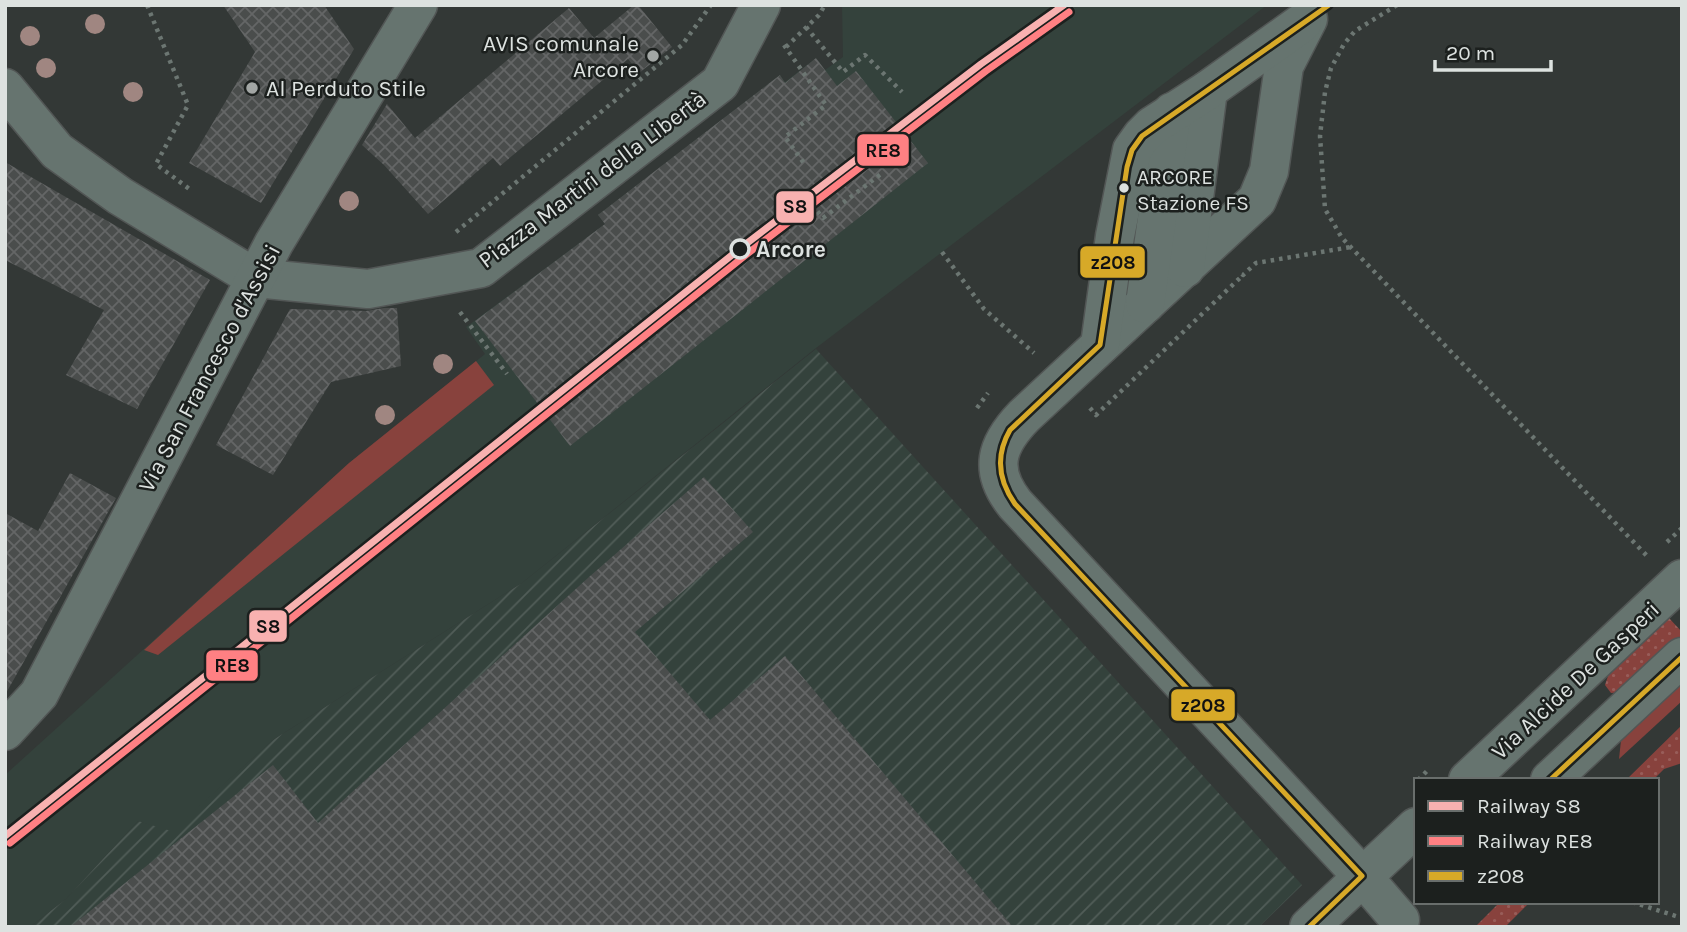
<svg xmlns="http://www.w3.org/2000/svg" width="1687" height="932" viewBox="0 0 1687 932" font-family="Karla,sans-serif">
<defs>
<pattern id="industrial-furrows" width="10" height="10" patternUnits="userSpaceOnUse" patternTransform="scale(1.75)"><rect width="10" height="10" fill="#34423c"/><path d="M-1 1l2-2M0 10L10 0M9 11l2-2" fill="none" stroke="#515d58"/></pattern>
<pattern id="garden-dots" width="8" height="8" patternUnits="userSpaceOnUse" patternTransform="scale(1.75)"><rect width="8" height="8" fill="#88423d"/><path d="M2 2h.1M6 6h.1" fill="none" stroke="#985d59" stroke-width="1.8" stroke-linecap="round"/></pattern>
<pattern id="building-cross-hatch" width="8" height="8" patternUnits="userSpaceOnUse" patternTransform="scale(1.75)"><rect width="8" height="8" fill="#4a4d4c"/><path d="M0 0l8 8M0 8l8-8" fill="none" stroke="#646666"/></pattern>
</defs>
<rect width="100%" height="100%" fill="#333836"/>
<!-- built -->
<polygon fill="#34423c" points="842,5 1267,5 816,348 522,583 273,740 171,832 138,821 66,899 30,927 5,927 5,775 349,463 485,354 466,327 605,224 598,215 780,75 785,82 816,58 825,70 843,57"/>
<!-- industrial -->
<polygon fill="url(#industrial-furrows)" points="816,349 1302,885 1259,927 30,927 66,899 138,821 171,831 273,740 522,583"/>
<!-- green -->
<g fill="#88423d">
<polygon points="476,361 494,385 158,655 144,650 349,463"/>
<polygon points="1682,675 1682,701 1619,759 1622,731"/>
</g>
<!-- garden -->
<g fill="url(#garden-dots)">
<polygon points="1669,618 1682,632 1682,636 1623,692 1611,693 1605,685 1609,673"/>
<polygon points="1682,725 1682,763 1664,769 1653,780 1626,780"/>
<polygon points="1500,902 1530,902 1505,927 1475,927"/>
</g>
<!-- building -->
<g fill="url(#building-cross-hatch)">
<polygon points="223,5 324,5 354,49 261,203 189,163 255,52"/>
<polygon points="634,5 638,5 672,47 639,73 628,59 500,166 493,158 428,214 384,165 362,145 387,104 415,138 569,8 594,38"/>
<polygon points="816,58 837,86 856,71 928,163 570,446 475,321 605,224 598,215 690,144 780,75 785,83"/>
<polygon points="5,162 210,280 137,409 66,375 104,310 5,260"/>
<polygon points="384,308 397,308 401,366 331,382 273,475 216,445 290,309 366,311"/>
<polygon points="70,473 116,498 5,695 5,513 38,531"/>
<polygon points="704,477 753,532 635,632 710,720 785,656 1013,927 70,927 273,765 318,823 589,577"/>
</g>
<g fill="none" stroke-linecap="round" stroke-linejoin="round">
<!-- minor casing -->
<g stroke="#525655" stroke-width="41">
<g id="minor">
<path d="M1308 19 1284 66 1269 171 1257 200 1024 416C996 445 988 470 1015 504L1362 876 1400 920"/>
<polyline points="5,88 57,151 120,196 255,278 368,289 481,268 720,83 761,5"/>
<polyline points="1185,268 1208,90"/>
<polyline points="1145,304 1172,112"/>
<polyline points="1100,345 1115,236 1132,150 1142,136 1152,126 1208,90 1302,23"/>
<polyline points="5,731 39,694 274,243 418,5"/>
<polyline points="1468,780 1682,579"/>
<polyline points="1550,780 1682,657"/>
<polyline points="1309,927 1416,827"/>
</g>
</g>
<!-- path -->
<g stroke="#6c7672" stroke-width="4.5" stroke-dasharray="3.5 5" stroke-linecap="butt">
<polyline points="147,5 188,105 156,164 192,191"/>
<polyline points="1397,5 1355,31 1344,44 1331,68 1325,92 1320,136 1325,209 1342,238 1649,558"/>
<polyline points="806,27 843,72 865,55 902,92"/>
<polyline points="784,45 826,105 785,137 806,166"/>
<polyline points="786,47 819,15 825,5"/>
<polyline points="812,205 823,218 881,174"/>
<polyline points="456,232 682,45 711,5"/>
<polyline points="942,252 984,309 1034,353"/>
<polyline points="1242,274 1243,275 1256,263 1351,247"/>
<polyline points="460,312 507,374"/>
<polyline points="977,408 988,393"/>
<polyline points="1090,408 1096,415 1243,275"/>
<polyline points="1667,542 1682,528"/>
<polyline points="1418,780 1430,768"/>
<polyline points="1632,902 1682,918"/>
</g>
<!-- minor -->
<use href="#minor" stroke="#66746f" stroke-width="38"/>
<!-- bus-1 casing -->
<g stroke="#1c201e" stroke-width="10">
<g id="bus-1">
<polyline points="1550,780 1682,657"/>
<path d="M1309 927 1362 876 1015 504C998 480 995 456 1010 430L1100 345 1127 167 1132 150 1142 136 1329 5"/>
</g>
</g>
<!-- bus-1 -->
<use href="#bus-1" stroke="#d7a928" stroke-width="5"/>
<!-- rail-1 casing -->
<g stroke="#1c201e" stroke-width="12">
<polyline id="rail-1" points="5,836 742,247 981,64 1064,5"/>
</g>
<!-- rail-2 casing -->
<g stroke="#1c201e" stroke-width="12">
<polyline id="rail-2" points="10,843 747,254 986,71 1069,12"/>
</g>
<!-- rail-1 -->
<use href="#rail-1" stroke="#f8b1b0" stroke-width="7"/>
<!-- rail-2 -->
<use href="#rail-2" stroke="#ff8083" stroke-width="7"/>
</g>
<!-- trees -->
<g fill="#a08681">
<circle cx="95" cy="24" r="10"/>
<circle cx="30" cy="36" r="10"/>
<circle cx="46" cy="68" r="10"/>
<circle cx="133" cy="92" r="10"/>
<circle cx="349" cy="201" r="10"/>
<circle cx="443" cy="364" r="10"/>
<circle cx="385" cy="415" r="10"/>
</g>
<!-- markers -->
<g fill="#a2a6a4" stroke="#1c201e" stroke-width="2.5">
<circle cx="653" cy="56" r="7"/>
<circle cx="252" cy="88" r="7"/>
</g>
<circle fill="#dde2e0" stroke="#1c201e" stroke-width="2.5" cx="1124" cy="188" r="6"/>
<circle fill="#1c201e" stroke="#dde2e0" stroke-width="3.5" cx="740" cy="249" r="9"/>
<g text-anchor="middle" stroke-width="5" stroke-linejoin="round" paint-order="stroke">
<!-- bus labels -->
<g font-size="21" fill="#dde2e0" stroke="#1c201e" text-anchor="start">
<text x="1137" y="184">ARCORE<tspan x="1137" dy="26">Stazione FS</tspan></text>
</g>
<!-- poi labels -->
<g font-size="23" fill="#dde2e0" stroke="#1c201e" text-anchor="end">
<text x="639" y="51">AVIS comunale<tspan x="639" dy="26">Arcore</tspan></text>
<text x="266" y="96" text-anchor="start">Al Perduto Stile</text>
</g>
<!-- street labels -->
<g font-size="23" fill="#dde2e0" stroke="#1c201e">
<text transform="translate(592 179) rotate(-37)" y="8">Piazza Martiri della Libertà</text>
<text transform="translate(209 368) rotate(-62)" y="8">Via San Francesco d'Assisi</text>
<text transform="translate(1575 680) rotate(-43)" y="8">Via Alcide De Gasperi</text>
</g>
<!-- stop labels -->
<g font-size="23" font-weight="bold" fill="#dde2e0" stroke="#1c201e" text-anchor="start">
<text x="756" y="257">Arcore</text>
</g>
</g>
<g stroke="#1c201e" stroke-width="2.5">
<rect x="856" y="133" width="54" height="34" rx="7" fill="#ff8083"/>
<rect x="775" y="190" width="40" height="34" rx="7" fill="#f8b1b0"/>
<rect x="1079" y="245" width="67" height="34" rx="7" fill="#d7a928"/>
<rect x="248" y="609" width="40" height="34" rx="7" fill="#f8b1b0"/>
<rect x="205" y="649" width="54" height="33" rx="7" fill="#ff8083"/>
<rect x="1170" y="688" width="66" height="34" rx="7" fill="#d7a928"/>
</g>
<g font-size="19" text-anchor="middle" font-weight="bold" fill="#111">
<text x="883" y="157">RE8</text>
<text x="795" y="213">S8</text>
<text x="1113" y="269">z208</text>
<text x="268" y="633">S8</text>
<text x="232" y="672">RE8</text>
<text x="1203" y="712">z208</text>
</g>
<!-- border -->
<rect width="1687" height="932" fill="none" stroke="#dde2e0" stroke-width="14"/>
<!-- legend -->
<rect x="1414" y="778" width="245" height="126" fill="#1c201e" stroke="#696e6c" stroke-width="2"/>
<rect x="1428" y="801" width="35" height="10" fill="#f8b1b0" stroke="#696e6c" stroke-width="2"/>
<text x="1477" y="813" font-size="21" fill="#dde2e0">Railway S8</text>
<rect x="1428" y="836" width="35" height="10" fill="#ff8083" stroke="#696e6c" stroke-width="2"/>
<text x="1477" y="848" font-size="21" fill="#dde2e0">Railway RE8</text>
<rect x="1428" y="871" width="35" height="10" fill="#d7a928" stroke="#696e6c" stroke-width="2"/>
<text x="1477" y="883" font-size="21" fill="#dde2e0">z208</text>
<!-- scale -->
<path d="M1435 60v10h116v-10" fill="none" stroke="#dde2e0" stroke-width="3.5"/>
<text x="1446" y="60" font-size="21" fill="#dde2e0" stroke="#1c201e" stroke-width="5" paint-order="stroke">20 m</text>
</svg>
